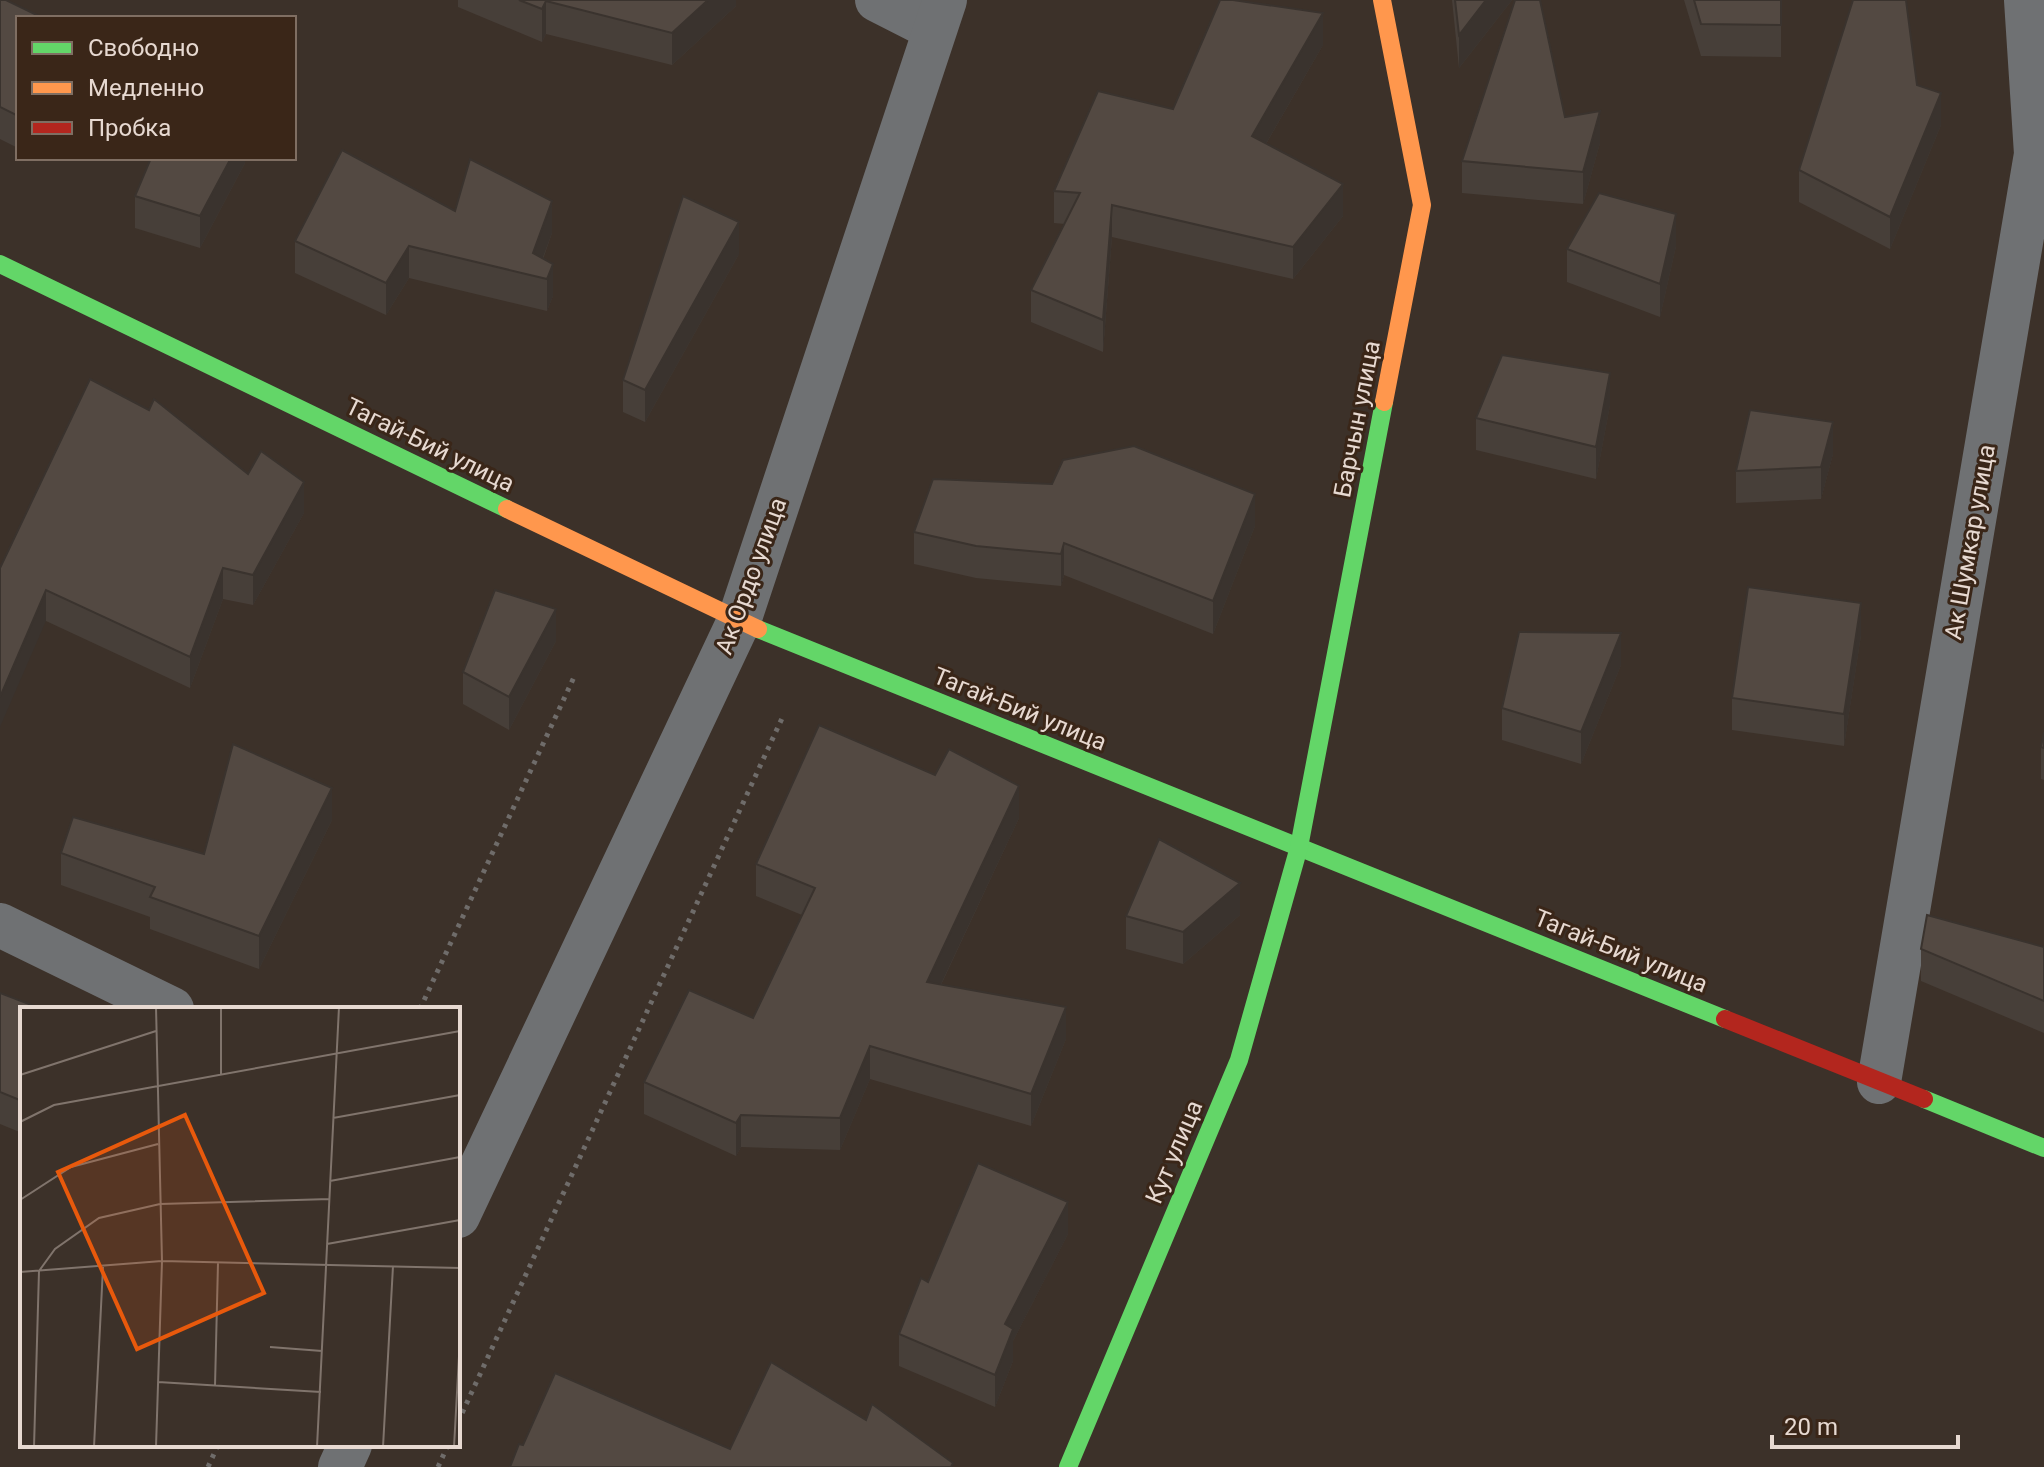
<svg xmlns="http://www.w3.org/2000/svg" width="2044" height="1467" viewBox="0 0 2044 1467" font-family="Roboto,sans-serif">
<rect width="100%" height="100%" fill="#3c3129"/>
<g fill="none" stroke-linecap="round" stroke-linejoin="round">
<!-- path -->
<g stroke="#6f6c6a" stroke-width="5" stroke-dasharray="4 6" stroke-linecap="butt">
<polyline points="420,1009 575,675"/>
<polyline points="458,1422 784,714"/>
<polyline points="208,1467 218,1445"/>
<polyline points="438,1467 448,1445"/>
</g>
<!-- street -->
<g stroke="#6f7173" stroke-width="44">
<polyline points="877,0 934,29"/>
<polyline points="0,925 172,1009"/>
<polyline points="1879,1082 2036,154 2026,0"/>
<polyline points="458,1216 739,621 945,0"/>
<polyline points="340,1467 350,1445"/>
</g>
<!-- fast -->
<g stroke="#63d668" stroke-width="18">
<polyline points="0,264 507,509"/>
<polyline points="758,629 1725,1019"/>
<polyline points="1924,1099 2044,1148"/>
<polyline points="1068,1467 1239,1060 1299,847 1384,402"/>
</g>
<!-- slow -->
<g stroke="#ff974d" stroke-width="18">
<polyline points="1382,0 1422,205 1384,402"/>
<polyline points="507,509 758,629"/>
</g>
<!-- jam -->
<polyline stroke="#b3261e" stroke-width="18" points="1725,1019 1924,1099"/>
</g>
<!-- wall -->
<g fill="#473f39">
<polygon points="0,0 18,18 18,148 0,139"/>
<polygon points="458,0 736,0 736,6 672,65 546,34 542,42 458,7"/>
<polygon points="1452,0 1512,0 1459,68"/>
<polygon points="1684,0 1781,0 1781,57 1701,56"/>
<polygon points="1323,45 1266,144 1343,216 1293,279 1112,237 1103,352 1031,322 1031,290 1065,224 1054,223 1054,191 1173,109"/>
<polygon points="1917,85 1941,125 1890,249 1799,202 1799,170"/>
<polygon points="1565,117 1600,143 1583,204 1462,193 1462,161"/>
<polygon points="245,158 245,163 200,248 135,228 135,196"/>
<polygon points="455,211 552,233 543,259 553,296 547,311 409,278 386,315 295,273 295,241"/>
<polygon points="1676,246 1660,317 1567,282 1567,249"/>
<polygon points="739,254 645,422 623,412 623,380"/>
<polygon points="1610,405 1596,479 1476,450 1476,418"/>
<polygon points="1833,454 1821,499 1736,503 1736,471"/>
<polygon points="248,474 304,513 253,605 223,599 190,688 46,621 0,568"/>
<polygon points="1255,526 1213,634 1064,575 1061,586 976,578 914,564 914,532"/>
<polygon points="1861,635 1844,746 1732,730 1732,698"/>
<polygon points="556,641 509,730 463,704 463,672"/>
<polygon points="1621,665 1581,764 1502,740 1502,708"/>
<polygon points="2044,732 2044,780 2041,779 2041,747"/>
<polygon points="1019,818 941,985 1066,1039 1031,1126 870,1079 840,1150 741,1147 736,1156 644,1114 644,1082 753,1018 802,915 756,896 756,864"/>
<polygon points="332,820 259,969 150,929 150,917 61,885 61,853 204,854"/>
<polygon points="1240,915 1183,964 1126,949 1126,916"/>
<polygon points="2044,947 2044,1033 1921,981 1921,949"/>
<polygon points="0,993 22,1009 22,1133 0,1124"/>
<polygon points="1068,1234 1013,1341 1013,1361 995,1407 899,1366 899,1334 928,1282"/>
</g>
<!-- shaded-wall -->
<g fill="#3a332e">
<polygon points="708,0 736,0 736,6 672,65 672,33"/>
<polygon points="1486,0 1512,0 1459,68 1459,35"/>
<polygon points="546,1 546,34 542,42 542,9"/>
<polygon points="1323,13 1323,45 1252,168 1252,136"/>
<polygon points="1941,93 1941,125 1890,249 1890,217"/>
<polygon points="1600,111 1600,143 1583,204 1583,172"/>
<polygon points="231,158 245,158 245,163 200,248 200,216"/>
<polygon points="1343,184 1343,216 1293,279 1293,247"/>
<polygon points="552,201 552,233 536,276 533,253"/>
<polygon points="1112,205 1112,237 1103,352 1103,320"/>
<polygon points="1676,214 1676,246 1660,317 1660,284"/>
<polygon points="739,222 739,254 645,422 645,390"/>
<polygon points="409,246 409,278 386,315 386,283"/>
<polygon points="553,264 553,296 547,311 547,279"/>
<polygon points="1610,373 1610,405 1596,479 1596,447"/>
<polygon points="1833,422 1833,454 1821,499 1821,467"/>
<polygon points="304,482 304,513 253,605 253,575"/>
<polygon points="1255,494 1255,526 1213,634 1213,601"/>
<polygon points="1064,543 1064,575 1061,586 1061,554"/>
<polygon points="223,568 223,599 190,688 190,657"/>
<polygon points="46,590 46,621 0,727 0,697"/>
<polygon points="1861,603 1861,635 1844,746 1844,714"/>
<polygon points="556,609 556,641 509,730 509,697"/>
<polygon points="1621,633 1621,665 1581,764 1581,732"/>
<polygon points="1019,786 1019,818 927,1014 927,982"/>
<polygon points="332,788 332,820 259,969 259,936"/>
<polygon points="1240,883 1240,915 1183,964 1183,932"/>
<polygon points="1066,1007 1066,1039 1031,1126 1031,1094"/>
<polygon points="870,1046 870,1079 840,1150 840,1118"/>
<polygon points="741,1115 741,1147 736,1156 736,1123"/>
<polygon points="1068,1202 1068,1234 1013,1341 1013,1361 995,1407 995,1375 1005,1324"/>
</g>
<!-- building -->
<g fill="#534942" stroke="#3a332e" stroke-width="2">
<polygon points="0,0 6,0 43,18 18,18 18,116 0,107"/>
<polygon points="519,0 708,0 672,33 546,1 542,9"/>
<polygon points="1220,0 1233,0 1323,13 1252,136 1343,184 1293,247 1112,205 1103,320 1031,290 1080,193 1054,191 1098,91 1173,109"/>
<polygon points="1455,0 1486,0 1459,35"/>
<polygon points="1515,0 1540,0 1565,117 1600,111 1583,172 1462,161"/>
<polygon points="1694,0 1781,0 1781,25 1701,24"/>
<polygon points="1853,0 1906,0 1917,85 1941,93 1890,217 1799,170"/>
<polygon points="342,150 455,211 470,159 552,201 533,253 553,264 547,279 409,246 386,283 295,241"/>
<polygon points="151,158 231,158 200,216 135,196"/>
<polygon points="1599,193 1676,214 1660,284 1567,249"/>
<polygon points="683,196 739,222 645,390 623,380"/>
<polygon points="1502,355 1610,373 1596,447 1476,418"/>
<polygon points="90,379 149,410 154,399 248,474 261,451 304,482 253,575 223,568 190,657 46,590 0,697 0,568"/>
<polygon points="1750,410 1833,422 1821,467 1736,471"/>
<polygon points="1134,446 1255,494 1213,601 1064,543 1061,554 976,546 914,532 933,479 1052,484 1063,460"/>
<polygon points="1748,587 1861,603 1844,714 1732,698"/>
<polygon points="495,590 556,609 509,697 463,672"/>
<polygon points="1519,632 1621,633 1581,732 1502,708"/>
<polygon points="819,725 935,775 949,749 1019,786 927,982 1066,1007 1031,1094 870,1046 840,1118 741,1115 736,1123 644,1082 689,990 753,1018 815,888 756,864"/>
<polygon points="2044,732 2044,748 2041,747"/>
<polygon points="233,744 332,788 259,936 150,897 155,887 61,853 73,817 204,854"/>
<polygon points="1159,839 1240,883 1183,932 1126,916"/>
<polygon points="1927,915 2044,947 2044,1001 1921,949"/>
<polygon points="0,993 42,1009 22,1009 22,1101 0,1092"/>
<polygon points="978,1163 1068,1202 1005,1324 1013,1329 995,1375 899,1334 921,1278 928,1282"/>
<polygon points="771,1362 866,1420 872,1404 953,1463 951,1467 510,1467 519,1444 523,1445 555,1373 730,1449"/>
</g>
<g text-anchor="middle" stroke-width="6" stroke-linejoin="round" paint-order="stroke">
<!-- street labels -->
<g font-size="24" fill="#e7d9d1" stroke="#3a2618">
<text transform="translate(1357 419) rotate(-79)" y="8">Барчын улица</text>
<text transform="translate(430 445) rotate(26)" y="8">Тагай-Бий улица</text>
<text transform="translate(1970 542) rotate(-80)" y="8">Ак Шумкар улица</text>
<text transform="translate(751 576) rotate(-70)" y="8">Ак Ордо улица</text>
<text transform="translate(1020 709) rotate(22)" y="8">Тагай-Бий улица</text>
<text transform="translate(1621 951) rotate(22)" y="8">Тагай-Бий улица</text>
<text transform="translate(1174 1152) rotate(-67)" y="8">Кут улица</text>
</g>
</g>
<!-- overview -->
<g transform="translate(20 1007)">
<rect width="440" height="440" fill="#3c3129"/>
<path fill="none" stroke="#80746c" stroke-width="2" d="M0 68 136 24M201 68V0M313 111 440 88M0 115 34 98 440 24M310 174 440 150M0 193 51 160 138 137M307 237 440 213M0 265 142 254 440 261M250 340 302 344M138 375 301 385M195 379 198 256M14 440 19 264 35 242 79 211 140 197 310 192M74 440 83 260M136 440 142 254 136 0M297 440 319 0M363 440 373 259M434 440 440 331"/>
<path fill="#e8590c" fill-opacity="0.15" stroke="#e8590c" stroke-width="4" d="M165 108 244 286 117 342 38 165Z"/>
<rect width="440" height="440" fill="none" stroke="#e7d9d1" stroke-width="4"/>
</g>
<!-- legend -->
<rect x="16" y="16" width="280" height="144" fill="#3a2618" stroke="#7f6e62" stroke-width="2"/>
<rect x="32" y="42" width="40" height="12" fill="#63d668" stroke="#7f6e62" stroke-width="2"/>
<text x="88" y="56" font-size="24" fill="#e7d9d1">Свободно</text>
<rect x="32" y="82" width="40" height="12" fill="#ff974d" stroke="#7f6e62" stroke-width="2"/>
<text x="88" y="96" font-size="24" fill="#e7d9d1">Медленно</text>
<rect x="32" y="122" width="40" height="12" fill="#b3261e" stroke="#7f6e62" stroke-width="2"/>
<text x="88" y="136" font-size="24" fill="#e7d9d1">Пробка</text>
<!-- scale -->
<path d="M1772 1435v12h186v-12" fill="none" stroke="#e7d9d1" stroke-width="4"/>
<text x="1784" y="1435" font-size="24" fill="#e7d9d1" stroke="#3a2618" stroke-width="6" paint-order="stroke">20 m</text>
</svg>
